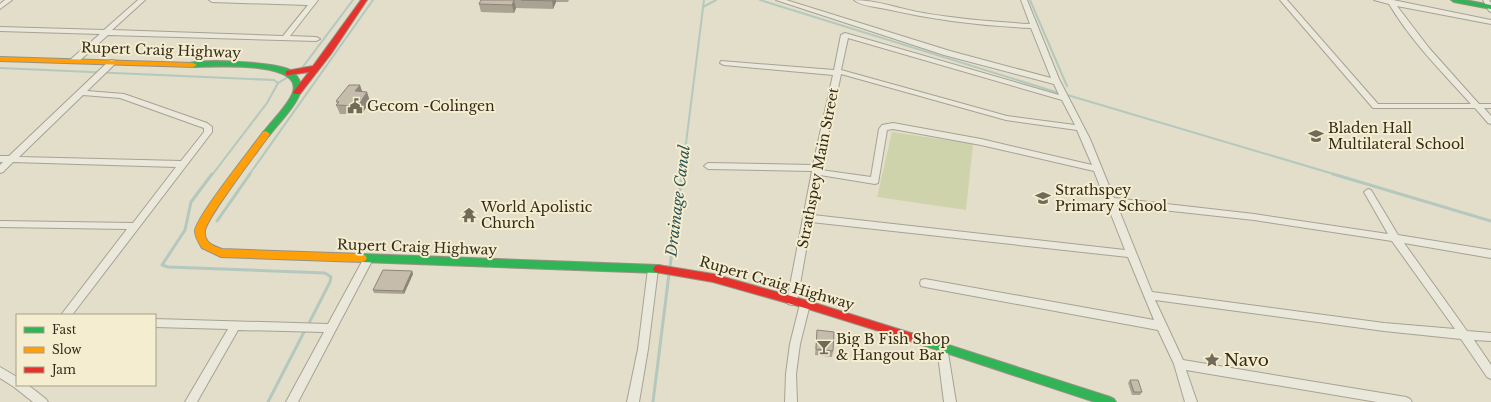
<svg xmlns="http://www.w3.org/2000/svg" width="1491" height="402" viewBox="0 0 1491 402" font-family="'Libre Baskerville',serif">
<rect width="100%" height="100%" fill="#e2deca"/>
<!-- green -->
<polygon fill="#cfd3ac" points="892,132 973,144 966,210 877,197"/>
<g fill="none" stroke-linecap="round" stroke-linejoin="round">
<!-- stream-far1 -->
<g stroke="#b5c8be" stroke-width="2">
<polyline points="760,0 1059,93"/>
<polyline points="1030,0 1067,86"/>
<polyline points="703,7 716,0"/>
<polyline points="0,68 274,80 278,83 267,103 212,175"/>
<polyline points="302,68 353,0"/>
<polyline points="278,83 288,77"/>
<polyline points="1064,94 1337,175"/>
<polyline points="249,175 373,0"/>
<polyline points="682,175 704,0"/>
</g>
<!-- stream -->
<g stroke="#b5c8be" stroke-width="3">
<polyline points="212,174 191,202 185,230 162,265 168,267 325,273 331,277 330,282 308,325"/>
<polyline points="1333,174 1491,221"/>
<polyline points="217,221 250,174"/>
<polyline points="670,267 682,174"/>
<polyline points="268,402 305,330"/>
<polyline points="653,402 669,274"/>
</g>
<!-- street casing -->
<g stroke="#a7a294" stroke-width="2">
<g id="street">
<polygon points="5,0 12,0 0,9 0,4"/>
<polygon points="138,0 145,0 112,30 283,36 308,5 212,2 209,0 318,0 290,36 316,37 320,39 316,41 108,35 77,63 74,63 70,61 71,59 100,34 0,31 0,27 104,30"/>
<path d="M776 0H786L950 51 1051 78 1031 28C982 26 934 20 886 9 876 7 861 6 854 0 877 0 900 9 923 13 958 19 994 22 1030 24L1021 0H1027L1059 79 1090 139 1114 198 1254 214 1388 234 1364 192 1368 189 1371 190 1398 235 1491 250V258L1404 243 1467 331 1491 333V341L1474 340 1491 365V379L1487 377 1461 339 1384 331 1155 300 1183 360 1406 397 1410 399 1412 402H1377L1186 370 1197 402H1185L1174 364 1158 330 925 287 921 286 920 283 921 280 925 279 1154 320 1128 257 811 222 797 301 796 304 792 305 788 304 787 301 812 171 708 169 704 166 708 163 813 165 833 75 724 65 720 63 721 61 834 70 841 35 845 33 1059 95 1054 84 944 55ZM848 38 1062 100 1075 125 1007 116 841 70ZM841 74 1006 120 1077 130 1092 165 981 139 893 123 882 125 879 129 871 177 821 170ZM893 129 981 145 1094 171 1125 250 813 215 820 175 875 184 878 183 887 130ZM1117 205 1254 220 1392 241 1455 329 1384 323 1152 292Z"/>
<path d="M1280 0H1287L1378 104H1471C1442 72 1411 41 1389 4L1374 0H1393L1491 20V24L1397 6 1429 48 1479 104H1491V108H1484L1491 116V124L1488 123 1475 108H1373Z"/>
<polygon points="1483,0 1489,0 1491,3 1491,12 1489,11"/>
<path d="M110 60H113L117 62 87 91 124 94 207 123 212 127V132L72 315H61L127 229 0 227V221L133 223 176 167 13 162 3 172 0 173V165L3 162H0V156H9ZM83 95 120 98 201 127 204 128V132L181 161 19 157Z"/>
<polygon points="368,255 371,256 373,259 298,402 286,402 324,332 238,330 197,402 185,402 228,329 155,327 155,319 328,324 365,256"/>
<polygon points="653,265 656,266 658,269 648,349 639,402 627,402 638,349 648,269 650,266"/>
<polygon points="805,300 809,301 810,304 800,344 796,374 797,402 785,402 786,374 790,344 800,304 801,301"/>
<polygon points="942,343 946,344 947,347 956,402 944,402 937,347 938,344"/>
<polygon points="0,367 17,377 17,385 28,385 46,399 48,402 33,402 14,387 0,378"/>
</g>
</g>
<!-- fast casing -->
<g stroke="#979283" stroke-width="2">
<g id="fast">
<polygon points="1451,0 1465,0 1491,5 1491,9 1454,2"/>
<path d="M190 63C209 59 270 62 288 69 295 72 301 80 301 88 301 101 277 125 269 136L266 137 262 134C271 121 288 106 293 92 303 60 210 67 193 67L189 65Z"/>
<polygon points="362,254 658,265 661,266 663,269 661,272 658,273 362,262 359,261 357,258 359,255"/>
<polygon points="911,333 1110,397 1114,399 1116,402 1095,402 907,340 906,337 907,334"/>
</g>
</g>
<!-- slow casing -->
<g stroke="#979283" stroke-width="2">
<g id="slow">
<polygon points="0,57 193,63 197,65 193,67 0,61"/>
<path d="M266 131 270 134C259 150 206 218 205 231 204 243 213 246 222 249L362 254 365 255 367 258 365 261 362 262 221 257 202 248C199 243 195 237 195 231 196 217 252 148 263 132Z"/>
</g>
</g>
<!-- jam casing -->
<g stroke="#979283" stroke-width="2">
<g id="jam">
<polygon points="361,0 367,0 331,54 300,94 294,94 293,92 309,72 289,75 286,75 286,71 313,66"/>
<polygon points="658,265 713,274 805,300 911,333 915,334 916,337 915,340 911,341 805,308 713,282 655,272 653,269 655,266"/>
</g>
</g>
<!-- street -->
<use href="#street" fill="#eae7db" fill-rule="evenodd"/>
<!-- fast -->
<use href="#fast" fill="#30b455" fill-rule="evenodd"/>
<!-- slow -->
<use href="#slow" fill="#ff9f0a" fill-rule="evenodd"/>
<!-- jam -->
<use href="#jam" fill="#e5322d" fill-rule="evenodd"/>
</g>
<!-- wall -->
<g fill="#aaa293">
<polygon points="481,0 569,0 568,2 556,2 553,9 516,8 514,13 481,12 479,4"/>
<polygon points="362,92 370,101 362,114 340,114 336,105 337,104 336,101"/>
<polygon points="412,271 413,274 404,294 374,293 373,290"/>
<polygon points="817,330 833,351 832,357 815,355"/>
<polygon points="1130,380 1142,392 1140,395 1132,395 1128,383"/>
</g>
<!-- shaded-wall -->
<g fill="#8b8478">
<polygon points="514,0 516,8 514,13 512,5"/>
<polygon points="552,0 556,0 556,2 553,9"/>
<polygon points="360,85 363,94 355,91"/>
<polygon points="367,92 370,101 362,114 358,106"/>
<polygon points="412,271 413,274 404,294 403,291"/>
</g>
<!-- building -->
<g fill="#c6bcab" stroke="#8b8478">
<polygon points="481,0 514,0 512,5 479,4"/>
<polygon points="521,0 552,0 551,1"/>
<polygon points="349,85 360,85 355,91 367,92 358,106 336,105 339,102 336,101"/>
<polygon points="383,270 412,271 403,291 373,290"/>
<polygon points="817,330 834,332 833,351 816,349"/>
<polygon points="1130,380 1138,380 1142,392 1134,392"/>
</g>
<!-- icons -->
<defs>
<g id="civic-bare" transform="scale(1.2)"><path d="M-.6-6.5H3V-4.5H.6V-3L4-1V1h2V6H-6V1h2V-1L-.6-3ZM-1.2 2.5V6h2.4V2.5Z" fill="#726a59" stroke="#f5edcf" stroke-width="2.5" paint-order="stroke"/></g>
<g id="school-bare" transform="scale(1.2)"><path d="M0-5L7-2L0 1L-7-2ZM-4 1L0 2.5L4 1V4Q0 6-4 4Z" fill="#726a59" stroke="#f5edcf" stroke-width="2.5" paint-order="stroke"/></g>
<g id="temple-bare" transform="scale(1.2)"><path d="M0-6L5-2H3V0L6.5 2.5H4V6H1.5V3h-3V6H-4V2.5H-6.5L-3 0V-2H-5Z" fill="#726a59" stroke="#f5edcf" stroke-width="2.5" paint-order="stroke"/></g>
<g id="bar-bare" transform="scale(1.2)"><path d="M-6-5H6L.8 .8V4.5H3.5V6h-7V4.5H-.8V.8Z" fill="#726a59" stroke="#f5edcf" stroke-width="2.5" paint-order="stroke"/></g>
<g id="sight-bare" transform="scale(1.2)"><path d="M0-6L1.8-2.2L6-1.7L2.9 1.2L3.7 5.4L0 3.3L-3.7 5.4L-2.9 1.2L-6-1.7L-1.8-2.2Z" fill="#726a59" stroke="#f5edcf" stroke-width="2.5" paint-order="stroke"/></g>
</defs>
<g fill-rule="evenodd">
<use href="#civic-bare" x="355" y="106"/>
<use href="#school-bare" x="1316" y="136"/>
<use href="#school-bare" x="1043" y="198"/>
<use href="#temple-bare" x="469" y="215"/>
<use href="#bar-bare" x="824" y="347"/>
<use href="#sight-bare" x="1212" y="360"/>
</g>
<g text-anchor="middle" stroke-width="4" stroke-linejoin="round" paint-order="stroke">
<!-- street labels -->
<g font-size="14" fill="#352b1c" stroke="#f5edcf">
<text transform="translate(161 50) rotate(2)" y="5">Rupert Craig Highway</text>
<text transform="translate(818 168) rotate(-79)" y="5">Strathspey Main Street</text>
<text transform="translate(417 247) rotate(2)" y="5">Rupert Craig Highway</text>
<text transform="translate(777 283) rotate(16)" y="5">Rupert Craig Highway</text>
</g>
<!-- poi labels -->
<g font-size="14" fill="#352b1c" stroke="#f5edcf" text-anchor="start">
<text x="367" y="111">Gecom -Colingen</text>
<text x="1328" y="133">Bladen Hall<tspan x="1328" dy="16">Multilateral School</tspan></text>
<text x="1055" y="195">Strathspey<tspan x="1055" dy="16">Primary School</tspan></text>
<text x="481" y="212">World Apolistic<tspan x="481" dy="16">Church</tspan></text>
<text x="836" y="344">Big B Fish Shop<tspan x="836" dy="16">&amp; Hangout Bar</tspan></text>
</g>
<!-- water labels -->
<g font-size="15" font-style="italic" fill="#2c5355" stroke="#f5edcf">
<text transform="translate(678 201) rotate(-83)" y="5">Drainage Canal</text>
</g>
<!-- near-poi labels -->
<g font-size="17" fill="#352b1c" stroke="#f5edcf" text-anchor="start">
<text x="1224" y="366">Navo</text>
</g>
</g>
<!-- legend -->
<rect x="16" y="314" width="140" height="72" fill="#f5edcf" stroke="#a89f87"/>
<rect x="24" y="327" width="20" height="6" fill="#30b455" stroke="#a89f87"/>
<text x="52" y="334" font-size="12" fill="#352b1c">Fast</text>
<rect x="24" y="347" width="20" height="6" fill="#ff9f0a" stroke="#a89f87"/>
<text x="52" y="354" font-size="12" fill="#352b1c">Slow</text>
<rect x="24" y="367" width="20" height="6" fill="#e5322d" stroke="#a89f87"/>
<text x="52" y="374" font-size="12" fill="#352b1c">Jam</text>
</svg>
